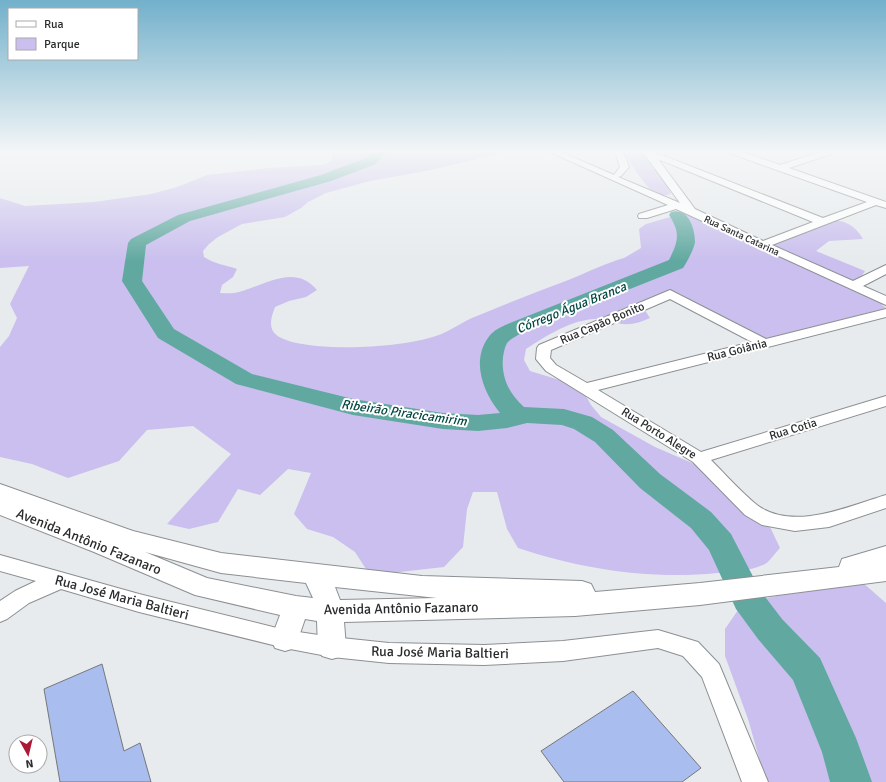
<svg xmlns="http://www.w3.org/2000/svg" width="886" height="782" viewBox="0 0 886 782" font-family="Signika,sans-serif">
<rect width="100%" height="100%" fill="#e7ebed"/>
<!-- green -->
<g fill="#cabfee">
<path d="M332 152H505L431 170 370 181 326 193 308 202 301 208 285 217 242 224 218 237 209 244 203 251 204 257C214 264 226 265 237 269L233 277 222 285 220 293C226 293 233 294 239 292 265 285 295 263 317 290L306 297 289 301 275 307C267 327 270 336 292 342 329 351 400 348 436 336 451 331 463 321 477 316 508 303 539 291 571 279 588 272 606 263 624 258L641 248 639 229 646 224 687 212 759 241 774 244C800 229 842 202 863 239L829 241 816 251 865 271 861 277 856 283 884 298 882 305 886 308 764 340 680 294H675L644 309 650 318C639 323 629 326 617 323 613 322 607 319 603 319 575 317 548 335 526 349L524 360 530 371 566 382 583 391 591 405 601 417 655 447 699 466 757 509 771 529 780 548C775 553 770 561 765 564 750 571 733 572 717 573 651 580 581 569 518 548L507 529 497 492H473L467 509 463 547 444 567 391 573 366 569 355 552 333 537 307 529 294 514 311 473 288 469 260 495 238 489 218 522 189 529 167 524 231 454 193 426 147 430 119 461 68 478 32 464 0 457V347L9 336 17 318 10 304 29 266 0 268V198L25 206 94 202 151 194 177 187 207 175 270 168 323 165 332 161Z"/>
<path d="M625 152H645L649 155 667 185 671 194C665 196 657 196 653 192 642 182 633 166 624 154Z"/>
<polygon points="862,582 886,603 886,782 766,782 748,719 725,656 725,629 738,610 759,600 785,594"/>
</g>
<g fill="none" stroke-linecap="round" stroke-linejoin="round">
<!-- river -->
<path fill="#61a9a0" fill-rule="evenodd" d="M372 152H386L376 164 331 181 190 221 146 245 142 281 174 329 252 374 353 399 443 413 478 415 500 413C482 391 470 358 491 334 496 329 503 326 510 323L669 260C678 242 681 233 669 215L671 212C688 207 695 228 695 242 694 249 687 262 683 268L524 331C519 335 513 337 508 342 505 345 504 352 503 357 501 377 509 394 524 407L564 409 592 417 613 430 660 474 711 512 731 534 760 590 782 619 820 658 856 738 872 782H830L822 752 793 680 758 639 736 609 709 550 691 528 640 488 595 442 574 429 562 425 527 423 507 428 478 431 443 429 353 415 236 384 158 338 122 281 128 243 131 239 178 215 321 175 366 158Z"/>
</g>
<!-- building -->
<g fill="#a9bdee" stroke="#76777a">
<polygon points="102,664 124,751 140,743 151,782 60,782 44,689"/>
<polygon points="633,691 701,768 682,782 564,782 541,751"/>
</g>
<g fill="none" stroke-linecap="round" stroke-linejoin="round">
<!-- minor casing -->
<g stroke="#8c9092" stroke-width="2">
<g id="minor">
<path d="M550 152H561L614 175 620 167 615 152H623L629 167 621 176 618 177 680 203 643 152H654L823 218 867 202 732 154 731 152H742L780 165 820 152H832L831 154 789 168 886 202V208L876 205 772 245 853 281 886 265V274L863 286 886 296V305L676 209 647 218H639L638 216 639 214 668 205ZM658 159 813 222 763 241 695 209Z"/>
<path d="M670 290 766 339 886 309V317L598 390 701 452 886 396V406L711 460C726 475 741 492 757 505 793 532 849 506 886 495V508L829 527 795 531 762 525 745 515 693 462 546 371 536 359 537 348 539 345ZM670 299 752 342 587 383 556 365 550 358 551 350Z"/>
<polygon points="0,555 139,594 285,630 332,637 389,643 484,645 563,641 658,630 698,642 719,664 768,782 742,782 702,677 683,656 658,648 563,661 484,665 389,663 332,657 285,648 139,612 61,589 29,603 7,619 0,622 0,601 15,591 36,581 0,571"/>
</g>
</g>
<!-- major casing -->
<g stroke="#8c9092" stroke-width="2">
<path id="major" d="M0 484 133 531 221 553 422 576 582 581 591 584 595 592 700 583 839 567 842 559 886 546V581L700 605 575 616 344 622 346 647 342 656 332 659 322 656 318 647 317 621 305 619 295 648 285 651 275 648 271 639 280 615 195 595 94 552 0 515ZM145 552 221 573 306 583 313 598 296 596 207 578ZM335 587 437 598 340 600Z"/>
</g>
<!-- minor -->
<use href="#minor" fill="#fff" fill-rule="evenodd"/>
<!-- major -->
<use href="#major" fill="#fff" fill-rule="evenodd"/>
</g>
<!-- sky -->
<linearGradient id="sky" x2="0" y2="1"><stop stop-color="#72b0cb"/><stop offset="0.58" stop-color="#f4f6f7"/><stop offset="1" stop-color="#f4f6f7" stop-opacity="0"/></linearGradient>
<rect width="886" height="261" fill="url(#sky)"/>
<g text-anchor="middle" stroke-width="4" stroke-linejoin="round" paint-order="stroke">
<!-- far-street labels -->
<g font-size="10" fill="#292b2c" stroke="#fff">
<text transform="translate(742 235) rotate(25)" y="4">Rua Santa Catarina</text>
</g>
<!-- street labels -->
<g font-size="12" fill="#292b2c" stroke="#fff">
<text transform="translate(602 323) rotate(-23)" y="4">Rua Capão Bonito</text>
<text transform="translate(737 350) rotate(-14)" y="4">Rua Goiânia</text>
<text transform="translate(793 429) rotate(-17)" y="4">Rua Cotia</text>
<text transform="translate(659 433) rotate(32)" y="4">Rua Porto Alegre</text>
</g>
<!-- water labels -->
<g font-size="13" font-style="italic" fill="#014741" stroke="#fff">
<text transform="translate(571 307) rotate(-22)" y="5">Córrego Água Branca</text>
<text transform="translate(404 412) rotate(8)" y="5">Ribeirão Piracicamirim</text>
</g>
<!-- near-street labels -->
<g font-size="14" fill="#292b2c" stroke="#fff">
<text transform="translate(89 541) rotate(22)" y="5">Avenida Antônio Fazanaro</text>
<text transform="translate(122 597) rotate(15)" y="5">Rua José Maria Baltieri</text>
<text transform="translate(401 608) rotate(-1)" y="5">Avenida Antônio Fazanaro</text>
<text transform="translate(440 652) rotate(1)" y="5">Rua José Maria Baltieri</text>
</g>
</g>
<!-- legend -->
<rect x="8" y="8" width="130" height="52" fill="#ffffff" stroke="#a9aaab"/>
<rect x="16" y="21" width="20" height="6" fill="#ffffff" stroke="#a9aaab"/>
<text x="44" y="28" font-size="12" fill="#292b2c">Rua</text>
<rect x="16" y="38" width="20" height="12" fill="#cabfee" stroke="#a9aaab"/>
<text x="44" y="48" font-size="12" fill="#292b2c">Parque</text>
<!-- north arrow -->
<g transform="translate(28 754) rotate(172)"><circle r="19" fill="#ffffff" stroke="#a9aaab"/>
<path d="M0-3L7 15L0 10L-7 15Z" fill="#ad1835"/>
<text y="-6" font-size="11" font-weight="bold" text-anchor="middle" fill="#292b2c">N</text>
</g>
</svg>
